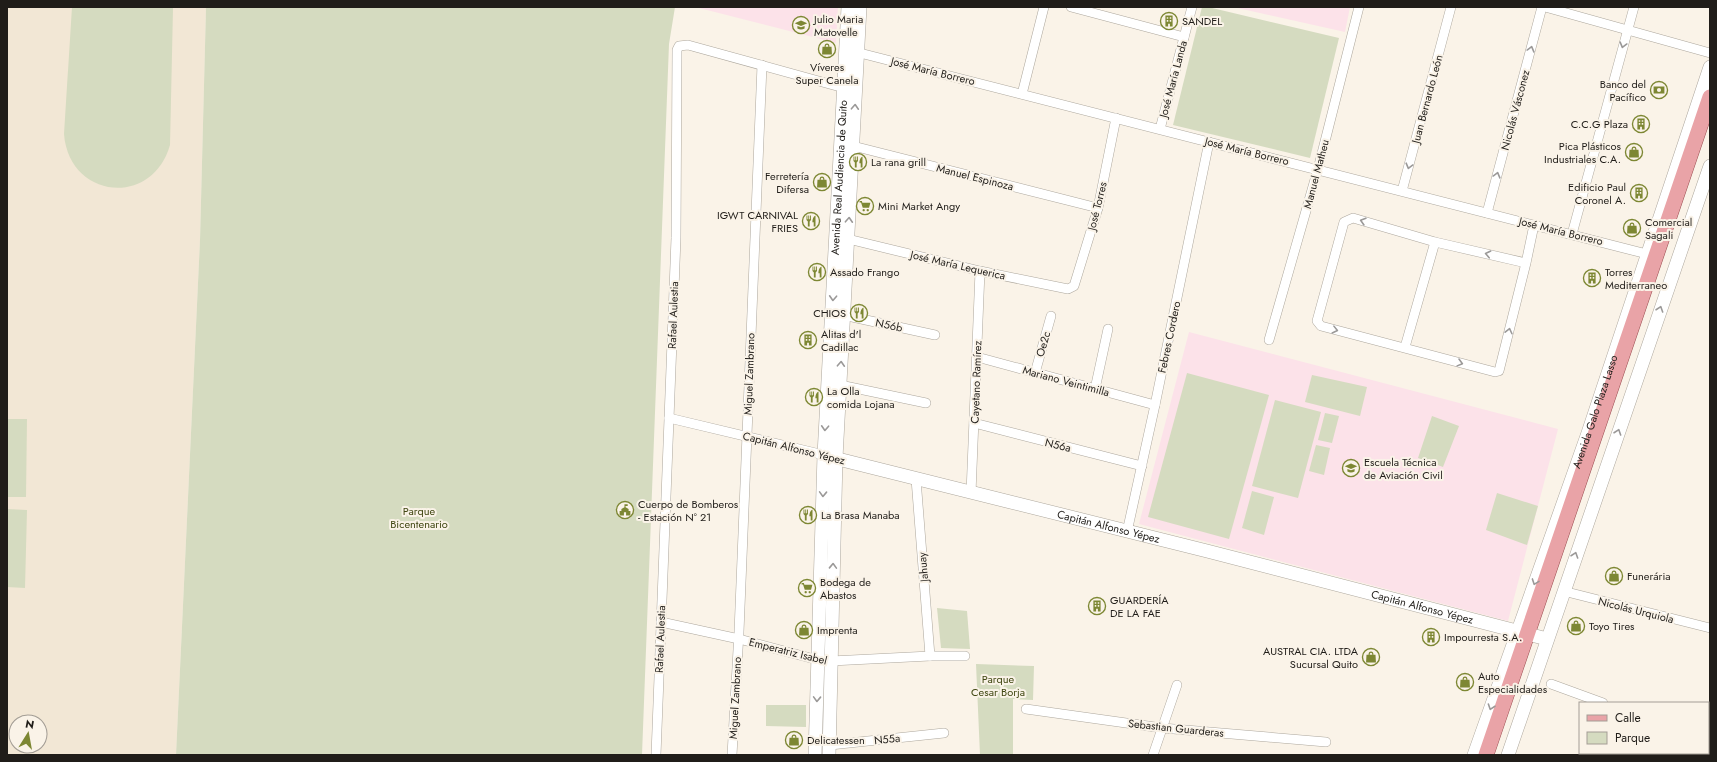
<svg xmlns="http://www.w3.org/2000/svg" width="1717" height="762" viewBox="0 0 1717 762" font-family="Jost,sans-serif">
<rect width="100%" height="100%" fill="#faf3e8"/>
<!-- built -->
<path fill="#f2e7d5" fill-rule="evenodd" d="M7 7H206L200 240 176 755H7ZM16 722H40V746H16Z"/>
<!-- education -->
<g fill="#fce2e9">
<polygon points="695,7 838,7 836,43"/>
<polygon points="1233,7 1350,7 1345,32"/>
<polygon points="1189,332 1558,429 1508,621 1139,524"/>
</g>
<!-- green -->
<g fill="#d5dbc0">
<path d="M72 7 173 8 170 145C152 208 69 199 64 134Z"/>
<polygon points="206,7 675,7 669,44 642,755 176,755 200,240"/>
<polygon points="1202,7 1208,7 1339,38 1310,158 1173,125"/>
<polygon points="1187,373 1269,395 1229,539 1148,517"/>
<polygon points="1312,375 1367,387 1360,416 1305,402"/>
<polygon points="1275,400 1321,412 1298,498 1252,486"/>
<polygon points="1325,413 1339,416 1332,443 1318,440"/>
<polygon points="1432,416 1459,426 1443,467 1418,458"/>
<polygon points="7,419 27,419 26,497 7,497"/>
<polygon points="1316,445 1330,448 1324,475 1309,471"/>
<polygon points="1252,491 1274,497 1264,535 1242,528"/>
<polygon points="1497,493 1538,506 1527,545 1486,530"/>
<polygon points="7,509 27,510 25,588 7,587"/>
<polygon points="937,608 967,611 970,649 941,648"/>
<polygon points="976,664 1034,666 1033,700 1013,699 1013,755 980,755"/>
<polygon points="766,705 806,705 806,727 766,726"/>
</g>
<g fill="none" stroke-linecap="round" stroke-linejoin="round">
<!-- street casing -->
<g stroke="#ada79d" stroke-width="10">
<g id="street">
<polyline points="1071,7 1184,37"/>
<polyline points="1545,7 1710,53"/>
<polyline points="852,51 1647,254"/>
<polyline points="1022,94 1044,7"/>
<polyline points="1160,129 1192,7"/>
<polyline points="853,146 1098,208"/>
<polyline points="1402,191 1451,7"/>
<polyline points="1487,213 1542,7"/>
<polyline points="1572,234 1634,7"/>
<polyline points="848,239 980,271 1068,289 1074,286 1098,208 1116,118"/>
<polyline points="1526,263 1435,242 1353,218 1344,222 1317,321 1321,326 1495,372 1499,371 1526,263 1534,225"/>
<polyline points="843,315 935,335"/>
<polyline points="1269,340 1318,169 1359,7"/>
<polyline points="1405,347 1435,242"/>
<polyline points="977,357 1155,405"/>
<polyline points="1035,373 1051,316"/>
<polyline points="840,385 926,403"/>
<polyline points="1095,389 1108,329"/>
<polyline points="669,418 824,455"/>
<polyline points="974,423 1142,466"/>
<polyline points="916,479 930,656"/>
<polyline points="971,493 980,271"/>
<polyline points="1127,532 1155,405 1209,142"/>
<polyline points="1563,591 1710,628"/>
<polyline points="661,622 739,639 818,660 831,661 930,656 965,656"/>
<polyline points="1551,684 1603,703"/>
<polyline points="1026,709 1162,728 1326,742"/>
<polyline points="1708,719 1710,719"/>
<polyline points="830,745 944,733"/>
<polyline points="656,755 676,238 677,50 679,46 688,45 844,88"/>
<polyline points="732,755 739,632 762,65"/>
<polyline points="1153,755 1177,685"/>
<polyline points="1609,755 1610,753"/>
</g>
</g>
<!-- secondary casing -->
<g stroke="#ada79d" stroke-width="14">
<g id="secondary">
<path id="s1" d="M830 457 1207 551 1547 639"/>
<path id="s2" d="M815 755 824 455 848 7"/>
<polyline points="829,755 836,458 860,7"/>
<path id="s3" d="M1474 755 1588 433 1710 67"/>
<polyline points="1508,755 1710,166"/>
</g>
</g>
<!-- primary casing -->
<g stroke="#994c50" stroke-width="16">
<polyline id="primary" points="1486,755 1710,97"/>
</g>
<!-- street -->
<use href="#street" stroke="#fff" stroke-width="9"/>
<!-- secondary -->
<use href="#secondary" stroke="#fff" stroke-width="13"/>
<!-- primary -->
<use href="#primary" stroke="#e9a3a7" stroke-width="15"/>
</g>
<!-- one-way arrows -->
<defs><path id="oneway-chevron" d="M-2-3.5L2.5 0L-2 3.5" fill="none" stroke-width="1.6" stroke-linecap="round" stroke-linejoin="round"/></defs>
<g stroke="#9b9998">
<use href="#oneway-chevron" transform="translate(1623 45) rotate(105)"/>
<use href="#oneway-chevron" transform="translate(1531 49) rotate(-75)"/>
<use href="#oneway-chevron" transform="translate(855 107) rotate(-87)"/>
<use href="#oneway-chevron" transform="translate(1409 166) rotate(105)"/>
<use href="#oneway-chevron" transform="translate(1497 175) rotate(-75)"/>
<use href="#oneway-chevron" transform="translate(849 220) rotate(-87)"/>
<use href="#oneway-chevron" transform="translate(1363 221) rotate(-164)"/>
<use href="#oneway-chevron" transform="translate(1488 254) rotate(-167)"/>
<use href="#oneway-chevron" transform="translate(833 298) rotate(93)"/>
<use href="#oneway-chevron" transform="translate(1660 309) rotate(-71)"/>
<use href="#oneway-chevron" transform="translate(1335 330) rotate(14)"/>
<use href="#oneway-chevron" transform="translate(1509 331) rotate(-77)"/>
<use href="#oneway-chevron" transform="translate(1460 363) rotate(15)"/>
<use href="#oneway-chevron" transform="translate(841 364) rotate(-87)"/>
<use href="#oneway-chevron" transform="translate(825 428) rotate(93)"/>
<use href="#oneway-chevron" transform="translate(1618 432) rotate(-71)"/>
<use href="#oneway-chevron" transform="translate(823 494) rotate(92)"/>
<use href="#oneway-chevron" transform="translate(1575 555) rotate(-71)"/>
<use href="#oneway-chevron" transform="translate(833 566) rotate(-88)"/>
<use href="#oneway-chevron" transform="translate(1535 582) rotate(110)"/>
<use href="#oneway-chevron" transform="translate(817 699) rotate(92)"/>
<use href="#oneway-chevron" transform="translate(1491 707) rotate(109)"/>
</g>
<!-- icons -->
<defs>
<g id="building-ring" transform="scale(0.9)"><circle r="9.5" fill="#faf3e8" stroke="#7d8733" stroke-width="1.5"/><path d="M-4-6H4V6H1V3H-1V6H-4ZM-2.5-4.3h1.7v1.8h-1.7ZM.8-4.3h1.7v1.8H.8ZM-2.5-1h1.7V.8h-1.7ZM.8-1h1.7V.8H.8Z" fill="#7d8733"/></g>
<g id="school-ring" transform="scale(0.9)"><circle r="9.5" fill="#faf3e8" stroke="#7d8733" stroke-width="1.5"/><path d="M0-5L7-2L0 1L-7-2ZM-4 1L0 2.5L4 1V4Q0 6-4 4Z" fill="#7d8733"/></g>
<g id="shop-ring" transform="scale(0.9)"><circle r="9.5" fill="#faf3e8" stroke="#7d8733" stroke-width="1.5"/><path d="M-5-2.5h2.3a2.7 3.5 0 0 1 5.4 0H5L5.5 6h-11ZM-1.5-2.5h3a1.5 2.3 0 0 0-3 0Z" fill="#7d8733"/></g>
<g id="bank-ring" transform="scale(0.9)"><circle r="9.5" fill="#faf3e8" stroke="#7d8733" stroke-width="1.5"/><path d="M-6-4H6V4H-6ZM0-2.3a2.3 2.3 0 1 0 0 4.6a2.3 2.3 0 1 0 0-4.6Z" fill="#7d8733"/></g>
<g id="restaurant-ring" transform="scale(0.9)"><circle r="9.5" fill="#faf3e8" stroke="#7d8733" stroke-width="1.5"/><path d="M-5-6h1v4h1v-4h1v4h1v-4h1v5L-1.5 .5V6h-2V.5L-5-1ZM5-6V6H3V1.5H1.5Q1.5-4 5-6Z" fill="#7d8733"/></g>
<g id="supermarket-ring" transform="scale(0.9)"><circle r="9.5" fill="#faf3e8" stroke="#7d8733" stroke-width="1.5"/><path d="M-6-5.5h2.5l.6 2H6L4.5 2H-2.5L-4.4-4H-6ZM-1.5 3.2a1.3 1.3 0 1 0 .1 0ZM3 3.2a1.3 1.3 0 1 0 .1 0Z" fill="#7d8733"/></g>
<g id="university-ring" transform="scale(0.9)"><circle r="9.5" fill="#faf3e8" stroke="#7d8733" stroke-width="1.5"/><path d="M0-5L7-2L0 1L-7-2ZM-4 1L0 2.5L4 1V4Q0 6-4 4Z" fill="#7d8733"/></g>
<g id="civic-ring" transform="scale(0.9)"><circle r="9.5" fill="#faf3e8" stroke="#7d8733" stroke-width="1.5"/><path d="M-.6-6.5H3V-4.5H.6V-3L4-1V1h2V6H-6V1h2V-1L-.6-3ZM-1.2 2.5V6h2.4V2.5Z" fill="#7d8733"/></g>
</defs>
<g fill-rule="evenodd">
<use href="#building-ring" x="1169" y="21"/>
<use href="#school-ring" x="801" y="25"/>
<use href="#shop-ring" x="827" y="49"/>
<use href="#bank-ring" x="1659" y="90"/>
<use href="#building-ring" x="1641" y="124"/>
<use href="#shop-ring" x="1634" y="152"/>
<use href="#restaurant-ring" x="858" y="162"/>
<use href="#shop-ring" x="822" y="182"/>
<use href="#building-ring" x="1639" y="193"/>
<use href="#supermarket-ring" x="865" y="206"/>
<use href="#restaurant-ring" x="811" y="221"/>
<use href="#shop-ring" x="1632" y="228"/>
<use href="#restaurant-ring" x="817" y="272"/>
<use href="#building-ring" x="1592" y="278"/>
<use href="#restaurant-ring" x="859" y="313"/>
<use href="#building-ring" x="808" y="340"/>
<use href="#restaurant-ring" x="814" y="397"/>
<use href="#university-ring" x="1351" y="468"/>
<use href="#civic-ring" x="625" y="510"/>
<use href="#restaurant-ring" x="808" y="515"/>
<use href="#shop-ring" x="1614" y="576"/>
<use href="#supermarket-ring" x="807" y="588"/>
<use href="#building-ring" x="1097" y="606"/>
<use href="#shop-ring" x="1576" y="626"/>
<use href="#shop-ring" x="804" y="630"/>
<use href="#building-ring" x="1431" y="637"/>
<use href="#shop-ring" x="1371" y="657"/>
<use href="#shop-ring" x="1465" y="682"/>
<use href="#shop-ring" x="794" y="740"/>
</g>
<g text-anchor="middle" stroke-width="4" stroke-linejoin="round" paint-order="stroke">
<!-- poi labels -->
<g font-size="11" fill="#201d19" stroke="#faf3e8" text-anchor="start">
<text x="814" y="23">Julio Maria<tspan x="814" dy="13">Matovelle</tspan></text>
<text x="1182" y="25">SANDEL</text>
<text x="827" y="71" text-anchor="middle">Víveres<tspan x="827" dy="13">Super Canela</tspan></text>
<text x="1646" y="88" text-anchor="end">Banco del<tspan x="1646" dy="13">Pacífico</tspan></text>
<text x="1628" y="128" text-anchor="end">C.C.G Plaza</text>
<text x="1621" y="150" text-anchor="end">Pica Plásticos<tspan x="1621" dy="13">Industriales C.A.</tspan></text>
<text x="871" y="166">La rana grill</text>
<text x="809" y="180" text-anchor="end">Ferretería<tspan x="809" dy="13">Difersa</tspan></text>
<text x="1626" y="191" text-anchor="end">Edificio Paul<tspan x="1626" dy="13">Coronel A.</tspan></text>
<text x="878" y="210">Mini Market Angy</text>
<text x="798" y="219" text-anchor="end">IGWT CARNIVAL<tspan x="798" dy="13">FRIES</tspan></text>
<text x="1645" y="226">Comercial<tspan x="1645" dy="13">Sagali</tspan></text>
<text x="830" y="276">Assado Frango</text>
<text x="1605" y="276">Torres<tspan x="1605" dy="13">Mediterraneo</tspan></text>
<text x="846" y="317" text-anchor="end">CHIOS</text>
<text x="821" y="338">Alitas d'l<tspan x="821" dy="13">Cadillac</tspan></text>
<text x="827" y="395">La Olla<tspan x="827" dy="13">comida Lojana</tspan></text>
<text x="1364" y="466">Escuela Técnica<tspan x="1364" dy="13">de Aviación Civil</tspan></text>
<text x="638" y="508">Cuerpo de Bomberos<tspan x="638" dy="13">- Estación N° 21</tspan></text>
<text x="821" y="519">La Brasa Manaba</text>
<text x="1627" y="580">Funerária</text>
<text x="820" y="586">Bodega de<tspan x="820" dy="13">Abastos</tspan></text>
<text x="1110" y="604">GUARDERÍA<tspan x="1110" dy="13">DE LA FAE</tspan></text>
<text x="1589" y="630">Toyo Tires</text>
<text x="817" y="634">Imprenta</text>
<text x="1444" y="641">Impourresta S.A.</text>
<text x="1358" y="655" text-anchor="end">AUSTRAL CIA. LTDA<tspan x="1358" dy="13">Sucursal Quito</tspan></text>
<text x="1478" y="680">Auto<tspan x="1478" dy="13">Especialidades</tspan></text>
<text x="807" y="744">Delicatessen</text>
</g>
<!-- street labels -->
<g font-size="11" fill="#201d19" stroke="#faf3e8">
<text transform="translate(933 71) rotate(14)" y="4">José María Borrero</text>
<text transform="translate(1173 79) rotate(-75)" y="4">José María Landa</text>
<text transform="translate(1427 99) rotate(-75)" y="4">Juan Bernardo León</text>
<text transform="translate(1515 110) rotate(-75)" y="4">Nicolás Vásconez</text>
<text transform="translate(1247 151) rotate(14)" y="4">José María Borrero</text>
<text transform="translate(1316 174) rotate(-75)" y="4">Manuel Matheu</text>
<text dy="4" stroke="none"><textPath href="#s2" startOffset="578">Avenida Real Audiencia de Quito</textPath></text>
<text transform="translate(975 177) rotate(14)" y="4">Manuel Espinoza</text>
<text transform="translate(1097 206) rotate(-76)" y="4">José Torres</text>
<text transform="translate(1561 231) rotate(14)" y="4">José María Borrero</text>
<text transform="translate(958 265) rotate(13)" y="4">José María Lequerica</text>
<text transform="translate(673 315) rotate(-88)" y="4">Rafael Aulestia</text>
<text transform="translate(889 325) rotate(12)" y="4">N56b</text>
<text transform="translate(1169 337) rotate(-78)" y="4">Febres Cordero</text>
<text transform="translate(1043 344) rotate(-74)" y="4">Oe2c</text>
<text transform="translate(749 374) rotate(-88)" y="4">Miguel Zambrano</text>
<text transform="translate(1066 381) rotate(15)" y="4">Mariano Veintimilla</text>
<text transform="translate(976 382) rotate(-88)" y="4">Cayetano Ramírez</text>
<text dy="4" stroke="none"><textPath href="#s3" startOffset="364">Avenida Galo Plaza Lasso</textPath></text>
<text transform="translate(1058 445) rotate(14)" y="4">N56a</text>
<text transform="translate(794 448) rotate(14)" y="4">Capitán Alfonso Yépez</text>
<text dy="4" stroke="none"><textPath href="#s1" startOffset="287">Capitán Alfonso Yépez</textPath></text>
<text transform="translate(923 567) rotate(-95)" y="4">Jahuay</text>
<text dy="4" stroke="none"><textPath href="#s1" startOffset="611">Capitán Alfonso Yépez</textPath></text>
<text transform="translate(1636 610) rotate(14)" y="4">Nicolás Urquiola</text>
<text transform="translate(660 639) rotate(-88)" y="4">Rafael Aulestia</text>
<text transform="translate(788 651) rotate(14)" y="4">Emperatriz Isabel</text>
<text transform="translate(735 698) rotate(-87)" y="4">Miguel Zambrano</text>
<text transform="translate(1176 728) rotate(6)" y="4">Sebastian Guarderas</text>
<text transform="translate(887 739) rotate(-6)" y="4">N55a</text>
</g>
<!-- park labels -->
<g font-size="11" fill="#404712" stroke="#faf3e8">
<text x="419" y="515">Parque<tspan x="419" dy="13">Bicentenario</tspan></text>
<text x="998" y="683">Parque<tspan x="998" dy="13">Cesar Borja</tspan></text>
</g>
</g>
<!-- border -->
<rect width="1717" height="762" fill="none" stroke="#201d19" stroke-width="16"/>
<!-- legend -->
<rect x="1579" y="702" width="130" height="52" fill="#faf3e8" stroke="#a39d95"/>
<rect x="1587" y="715" width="20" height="6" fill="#e9a3a7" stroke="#a39d95"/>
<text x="1615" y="722" font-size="12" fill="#201d19">Calle</text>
<rect x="1587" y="732" width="20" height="12" fill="#d5dbc0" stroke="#a39d95"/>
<text x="1615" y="742" font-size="12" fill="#201d19">Parque</text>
<!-- north arrow -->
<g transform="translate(28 734) rotate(11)"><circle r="19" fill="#faf3e8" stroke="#a39d95"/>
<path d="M0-3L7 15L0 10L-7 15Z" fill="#7d8733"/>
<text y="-6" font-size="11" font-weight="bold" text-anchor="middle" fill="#201d19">N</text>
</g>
</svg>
